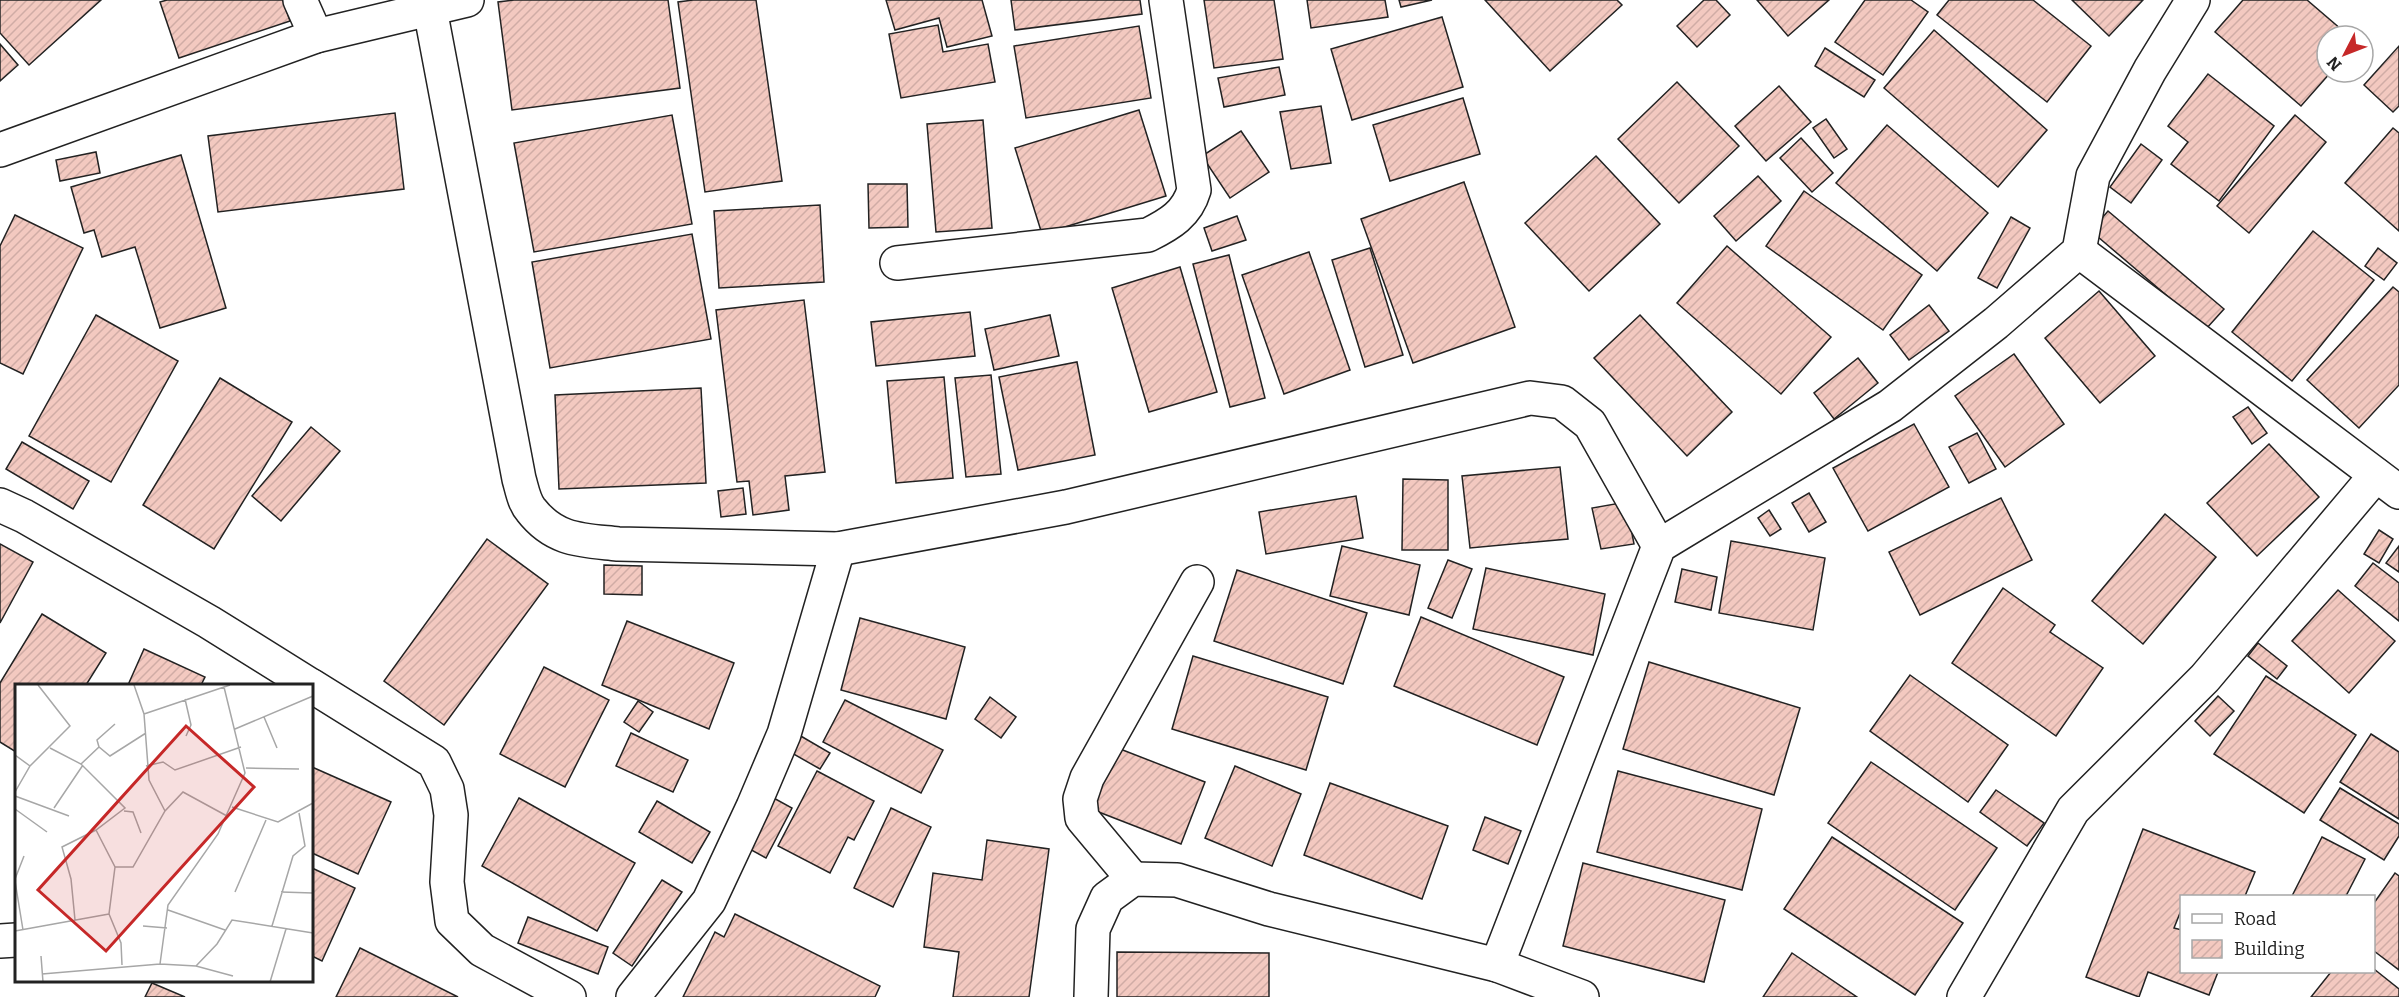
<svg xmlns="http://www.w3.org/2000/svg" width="2399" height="997" viewBox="0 0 2399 997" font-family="Bitter,serif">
<defs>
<pattern id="building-hatch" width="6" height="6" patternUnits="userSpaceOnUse" patternTransform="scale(1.5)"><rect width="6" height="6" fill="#f3c9c0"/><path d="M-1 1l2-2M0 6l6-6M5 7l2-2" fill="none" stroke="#d0aca5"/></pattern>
</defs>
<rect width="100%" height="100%" fill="#fff"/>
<!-- building -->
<g fill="url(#building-hatch)" stroke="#222" stroke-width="1.5">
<polygon points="0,0 101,0 29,65 0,33"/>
<polygon points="167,0 283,0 290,21 179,58 160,2"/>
<polygon points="514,0 668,0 680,88 512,110 498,2"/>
<polygon points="693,0 756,0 782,181 705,192 678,2"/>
<polygon points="886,0 982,0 992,36 947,47 939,18 895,30"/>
<polygon points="1011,0 1140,0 1142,14 1015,30"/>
<polygon points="1204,0 1274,0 1283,59 1214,68"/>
<polygon points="1307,0 1385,0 1388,17 1311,28"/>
<polygon points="1399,0 1432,0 1401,7"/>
<polygon points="1485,0 1617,0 1622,5 1550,71"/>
<polygon points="1704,0 1716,0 1730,15 1697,47 1677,26"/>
<polygon points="1757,0 1829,0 1788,36"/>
<polygon points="1865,0 1911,0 1928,12 1883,75 1835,42"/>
<polygon points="1949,0 2033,0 2091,46 2047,102 1937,15"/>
<polygon points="2072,0 2143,0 2109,36"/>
<polygon points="2243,0 2307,0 2349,36 2327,36 2327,72 2331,72 2301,106 2215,32"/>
<polygon points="1442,17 1463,87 1352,120 1331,49"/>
<polygon points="938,25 943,52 988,44 995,82 901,98 889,34"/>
<polygon points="1139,26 1151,98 1026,118 1014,46"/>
<polygon points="1934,30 2047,130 1998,187 1884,88"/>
<polygon points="0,44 18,65 0,81"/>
<polygon points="2399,46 2399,106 2393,112 2364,85"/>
<polygon points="1825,48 1875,80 1864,97 1815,66"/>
<polygon points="1279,67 1285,95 1224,107 1218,78"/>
<polygon points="2208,74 2274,126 2219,201 2171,164 2188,142 2168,126"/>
<polygon points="1677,82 1739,146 1679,203 1618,139"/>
<polygon points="1779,86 1811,122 1766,161 1735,126"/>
<polygon points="1463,98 1480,154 1390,181 1373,125"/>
<polygon points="1321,106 1331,163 1291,169 1280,112"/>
<polygon points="1139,110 1166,196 1042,234 1015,148"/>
<polygon points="395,113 404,189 218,212 208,136"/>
<polygon points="672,115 692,224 534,252 514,143"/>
<polygon points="2295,115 2326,142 2249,233 2217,206"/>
<polygon points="1826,119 1847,149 1834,158 1813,128"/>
<polygon points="983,120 992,228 936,232 927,124"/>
<polygon points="1887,125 1988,213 1937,271 1836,183"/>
<polygon points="2393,128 2399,133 2399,231 2345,183"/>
<polygon points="1241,131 1269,172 1230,198 1202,156"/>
<polygon points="1801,138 1833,173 1812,192 1780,158"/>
<polygon points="2141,144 2162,160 2131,203 2110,187"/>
<polygon points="96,152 100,173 60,181 56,160"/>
<polygon points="181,155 226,308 160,328 135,247 102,257 94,230 84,233 71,187"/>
<polygon points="1596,156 1660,224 1589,291 1525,223"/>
<polygon points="1758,176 1781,201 1736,241 1714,216"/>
<polygon points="1464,182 1515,327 1413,363 1361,219"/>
<polygon points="868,184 907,184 908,227 869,228"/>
<polygon points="1804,191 1922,275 1883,330 1766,246"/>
<polygon points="820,205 824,282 719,288 714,211"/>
<polygon points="2108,211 2224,309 2206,329 2091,231"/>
<polygon points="15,215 83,248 23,374 0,363 0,246"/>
<polygon points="1237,216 1246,240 1212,251 1204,228"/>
<polygon points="2011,217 2030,228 1997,288 1978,278"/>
<polygon points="2313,231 2374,280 2292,381 2232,332"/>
<polygon points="692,234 711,339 550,368 532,262"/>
<polygon points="1727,246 1831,337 1781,394 1677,303"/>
<polygon points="1370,248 1403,355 1365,367 1332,260"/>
<polygon points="2378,248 2397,263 2384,280 2365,266"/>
<polygon points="1309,252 1350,370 1284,394 1242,275"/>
<polygon points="1229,255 1265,398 1230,407 1193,264"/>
<polygon points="1180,267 1217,392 1149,412 1112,288"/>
<polygon points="2393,287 2399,292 2399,385 2359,428 2307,380"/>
<polygon points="2099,291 2155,356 2100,403 2045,338"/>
<polygon points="804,300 825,472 785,476 789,510 753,515 749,481 737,482 716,310"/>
<polygon points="1929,305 1949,331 1909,360 1890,335"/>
<polygon points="970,312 975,356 876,366 871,322"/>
<polygon points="96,315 178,361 111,482 29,436"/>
<polygon points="1050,315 1059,356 994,370 985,329"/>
<polygon points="1640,315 1732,412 1687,456 1594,358"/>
<polygon points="2014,354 2064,424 2005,467 1955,396"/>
<polygon points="1858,358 1878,383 1834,419 1814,393"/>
<polygon points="1077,362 1095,455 1018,470 999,377"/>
<polygon points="991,375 1001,474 966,477 955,378"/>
<polygon points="944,377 953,478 896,483 887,381"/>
<polygon points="220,378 292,422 214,549 143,505"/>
<polygon points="701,388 706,483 559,489 555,395"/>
<polygon points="2248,407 2267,433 2252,444 2233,417"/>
<polygon points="1914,424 1949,487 1868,531 1833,468"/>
<polygon points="311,427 340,451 281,521 252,496"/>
<polygon points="1977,433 1996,469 1969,483 1949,447"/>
<polygon points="22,442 89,481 73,509 6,469"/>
<polygon points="2269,444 2319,497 2257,556 2207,503"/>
<polygon points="1560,467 1568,539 1470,548 1462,476"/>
<polygon points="1403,479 1448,480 1448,550 1402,550"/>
<polygon points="743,488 746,514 721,517 718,491"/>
<polygon points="1809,493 1826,522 1809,532 1792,503"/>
<polygon points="1356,496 1363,538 1266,554 1259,512"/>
<polygon points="2001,498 2032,560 1920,615 1889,552"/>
<polygon points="1626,502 1634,544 1601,549 1592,508"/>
<polygon points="1769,510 1781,529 1770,536 1758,518"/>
<polygon points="2165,514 2216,557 2143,644 2092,601"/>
<polygon points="2379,530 2393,539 2379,563 2364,554"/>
<polygon points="487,539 548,584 444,725 384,681"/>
<polygon points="1731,541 1825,558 1813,630 1719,613"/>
<polygon points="0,544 33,562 0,623"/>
<polygon points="1342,546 1420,565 1409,615 1330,596"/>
<polygon points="2399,546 2399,572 2386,563"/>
<polygon points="1448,560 1472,569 1452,618 1428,608"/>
<polygon points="2373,563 2399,583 2399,621 2355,586"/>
<polygon points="604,565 642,566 642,595 604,594"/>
<polygon points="1486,568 1605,594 1593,655 1473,629"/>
<polygon points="1682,569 1717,577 1711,610 1675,602"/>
<polygon points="1237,570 1367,613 1343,684 1214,641"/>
<polygon points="2003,588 2055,625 2050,632 2103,668 2056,736 1952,663"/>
<polygon points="2338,590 2395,641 2349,693 2292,641"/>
<polygon points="42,614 106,653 86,685 16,685 16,752 0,742 0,683"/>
<polygon points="1421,617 1564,677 1537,745 1394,686"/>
<polygon points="860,618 965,647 946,719 841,690"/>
<polygon points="627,621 734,663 709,729 602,685"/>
<polygon points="2258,643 2287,666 2277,679 2248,656"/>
<polygon points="144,649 205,677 201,685 128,685"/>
<polygon points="1193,656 1328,697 1306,770 1172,729"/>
<polygon points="1649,662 1800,708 1774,795 1623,749"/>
<polygon points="544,667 609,700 565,787 500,754"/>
<polygon points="1910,675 2008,745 1968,802 1870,731"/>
<polygon points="2266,676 2356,735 2304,813 2214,754"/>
<polygon points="2218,696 2234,711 2210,736 2195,721"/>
<polygon points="990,697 1016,717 1001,738 975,719"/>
<polygon points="845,700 943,750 921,793 823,742"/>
<polygon points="638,701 653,712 639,732 624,722"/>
<polygon points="631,733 688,760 673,792 616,766"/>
<polygon points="2371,734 2399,752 2399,819 2340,782"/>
<polygon points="799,735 830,753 820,769 790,752"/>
<polygon points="1115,747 1205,782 1181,844 1091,809"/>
<polygon points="1871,762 1997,848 1955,910 1828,823"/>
<polygon points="1235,766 1301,794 1272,866 1205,838"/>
<polygon points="312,767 391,802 358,874 312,853"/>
<polygon points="817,771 874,801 854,840 848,837 830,873 778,846"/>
<polygon points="1618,771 1762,809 1742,890 1597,852"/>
<polygon points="1330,783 1448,826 1422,899 1304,855"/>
<polygon points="2340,788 2399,824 2399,836 2384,860 2320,820"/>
<polygon points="1996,790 2044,823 2027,846 1980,812"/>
<polygon points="770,796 792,808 766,858 744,846"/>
<polygon points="519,798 635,863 597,931 482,866"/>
<polygon points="657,801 710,832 692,863 639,832"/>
<polygon points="891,808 931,827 893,907 854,888"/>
<polygon points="1485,817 1521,831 1508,864 1473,850"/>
<polygon points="2143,829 2255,872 2245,896 2182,896 2182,908 2174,928 2182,930 2182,972 2218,972 2209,995 2148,972 2139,997 2086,977"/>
<polygon points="1832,837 1963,923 1915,995 1784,909"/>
<polygon points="2322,837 2365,859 2346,896 2292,896"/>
<polygon points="987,840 1049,849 1029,997 953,997 959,952 924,947 933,873 982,880"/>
<polygon points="1583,863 1725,900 1704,982 1563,946"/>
<polygon points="312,868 355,888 322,961 312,956"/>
<polygon points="2395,873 2399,876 2399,970 2374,951 2374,903"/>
<polygon points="662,880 682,892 632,966 613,953"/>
<polygon points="735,914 880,986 875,997 683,997 715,932 724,937"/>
<polygon points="528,917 608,947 598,974 518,943"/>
<polygon points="360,948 458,997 336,997"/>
<polygon points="1117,952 1269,953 1269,997 1117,997"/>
<polygon points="1792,953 1857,997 1763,997"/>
<polygon points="2374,969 2399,989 2399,997 2311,997 2331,972 2374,972"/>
<polygon points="152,983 185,997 145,997"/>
</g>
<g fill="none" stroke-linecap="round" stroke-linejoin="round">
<!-- minor casing -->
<g stroke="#222" stroke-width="36">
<g id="minor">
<polyline points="300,0 316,36"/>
<path d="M430 9 519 479C522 489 524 502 531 510 555 541 582 540 618 544L838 549 1066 507 1530 398 1562 402 1590 424 1659 546"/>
<polyline points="0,150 316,36 467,0"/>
<polyline points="2079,251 2399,492"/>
<path d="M897 263 1148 235C1170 224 1187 214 1194 190L1166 0"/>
<polyline points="0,505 24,516 209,622 310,685"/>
<polyline points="312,686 434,762 447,789 451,815 447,882 452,921 482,950 569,997"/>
<polyline points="1133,879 1082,818 1080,799 1087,778 1197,582"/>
<polyline points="0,941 16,940"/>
<polyline points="1497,965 1659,546 1890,406 1996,323 2079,251 2093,176 2150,70 2193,0"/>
<polyline points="633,997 709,901 753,807 784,734 838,549"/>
<polyline points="1091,997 1093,929 1107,898 1133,879 1177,880 1269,909 1497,965 1582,997"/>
<polyline points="1964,997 2073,810 2205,678 2376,475"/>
</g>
</g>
<!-- minor -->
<use href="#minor" stroke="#fff" stroke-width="33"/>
</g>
<!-- overview -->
<g transform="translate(15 684)">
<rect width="298" height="298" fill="#fff"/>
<path fill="none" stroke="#a7a7a7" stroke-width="1.5" d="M119 1 129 30 134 96 150 127M170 15 176 41 171 52M129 30 215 1M249 33 262 64M220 45 298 12M84 63 82 56 100 40M35 64 66 80 110 124 81 146 47 163 56 195 60 236M0 71 15 82M66 80 84 63 95 72 131 49M131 82 148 78 160 86 226 63M231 84 284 85M0 108 15 82 55 42 23 1M0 112 54 132M217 123 263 138 298 119M39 124 68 81M0 125 32 148M109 127 118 128 126 149M81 146 100 183 94 230 106 259 107 281M100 183H118L150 127 168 108 212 132M0 195 9 172M0 197 8 246M220 208 251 136M266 208 298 209M153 226 210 246M128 242 152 244M257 242 278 172 290 162 284 129M0 247 94 230M26 272 28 298M145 280 153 221 203 150 230 89 209 3M181 282 202 260 217 236 298 249M27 290 145 280 181 282 218 292M255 298 271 245"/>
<path fill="#c62828" fill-opacity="0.15" stroke="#c62828" stroke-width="3" d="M171 42 239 103 91 267 23 206Z"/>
<rect width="298" height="298" fill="none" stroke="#222" stroke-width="3"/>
</g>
<!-- legend -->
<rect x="2180" y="895" width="195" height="78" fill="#ffffff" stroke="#a7a7a7" stroke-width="1.5"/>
<rect x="2192" y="914" width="30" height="9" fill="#ffffff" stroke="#a7a7a7" stroke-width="1.5"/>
<text x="2234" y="925" font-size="18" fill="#222222">Road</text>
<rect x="2192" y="940" width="30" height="18" fill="url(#building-hatch)" stroke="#a7a7a7" stroke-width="1.5"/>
<text x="2234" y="955" font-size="18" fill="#222222">Building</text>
<!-- north arrow -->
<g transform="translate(2345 54) rotate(228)"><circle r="28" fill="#ffffff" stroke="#a7a7a7" stroke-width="1.5"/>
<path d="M0-4.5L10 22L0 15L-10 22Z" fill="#c62828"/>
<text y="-9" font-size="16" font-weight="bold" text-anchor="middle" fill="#222222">N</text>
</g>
</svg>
